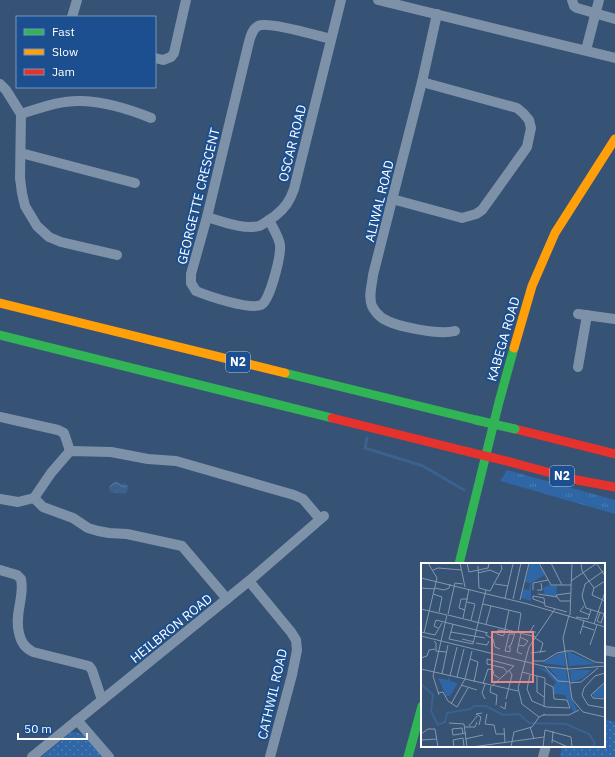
<svg xmlns="http://www.w3.org/2000/svg" width="615" height="757" viewBox="0 0 615 757" font-family="'IBM Plex Sans',sans-serif">
<defs>
<pattern id="grass-tufts" width="24" height="20" patternUnits="userSpaceOnUse"><rect width="24" height="20" fill="#2f66a5"/><path d="M3 7l-1-3M5 7V3M7 7l1-3M15 17l-1-3M17 17v-4M19 17l1-3" fill="none" stroke="#4e7db2"/></pattern>
<pattern id="park-dots" width="8" height="8" patternUnits="userSpaceOnUse"><rect width="8" height="8" fill="#2f66a5"/><path d="M2 2h.1M6 6h.1" fill="none" stroke="#4e7db2" stroke-width="1.8" stroke-linecap="round"/></pattern>
<pattern id="water-waves" width="16" height="10" patternUnits="userSpaceOnUse"><rect width="16" height="10" fill="#3b618d"/><path d="M0 5q4-4 8 0t8 0" fill="none" stroke="#58799e"/></pattern>
</defs>
<rect width="100%" height="100%" fill="#365274"/>
<!-- grass -->
<polygon fill="url(#grass-tufts)" points="507,470 615,500 615,514 500,481"/>
<!-- park -->
<g fill="url(#park-dots)">
<polygon points="604,719 615,722 615,757 560,757 562,746 604,746"/>
<path d="M72 732C86 731 95 747 103 757H41Z"/>
</g>
<!-- water -->
<path fill="url(#water-waves)" d="M115 481 121 484 124 483 128 486 127 493C124 494 113 493 110 492L109 487Z"/>
<g fill="none" stroke-linecap="round" stroke-linejoin="round">
<!-- stream -->
<polyline stroke="#3b618d" stroke-width="3" points="367,438 365,448 423,466 464,490"/>
<!-- street -->
<g stroke="#7d92a8" stroke-width="10">
<polyline points="378,0 615,58"/>
<polyline points="572,0 574,6 577,8 615,19"/>
<path d="M437 14 422 82 373 275C372 286 368 296 372 306 374 310 378 315 382 318 396 327 439 335 455 331"/>
<polyline points="72,17 77,0"/>
<polyline points="586,50 599,0"/>
<polyline points="155,58 163,60 171,57 174,53 186,0"/>
<polyline points="0,84 6,90 21,114 20,178 22,193 25,206 37,226 49,237 61,242 117,255"/>
<path d="M21 114C40 108 61 100 82 101 105 102 129 109 151 118"/>
<polyline points="21,153 135,183"/>
<polyline points="392,199 462,218 476,214 482,210 527,147 531,128 529,120 523,113 517,108 422,82"/>
<path d="M207 217C221 221 244 230 259 226 264 224 270 219 275 216 285 208 290 201 294 189L341 0"/>
<path d="M269 220C273 228 279 237 280 245 281 256 270 301 261 305 249 310 208 296 196 291L191 283V274L207 217 248 46C250 39 251 30 258 26 268 21 318 36 331 39"/>
<polyline points="578,314 615,319"/>
<polyline points="578,367 587,315"/>
<polyline points="0,417 58,430 64,433 70,451"/>
<polyline points="34,498 43,507 73,518 88,528 98,531 109,533 127,534 182,546 227,599"/>
<polyline points="0,499 18,502 34,498 51,473 70,451 111,452 148,459 176,461 294,495 303,499 320,519"/>
<path d="M0 570 17 575 21 579C25 597 14 613 19 633 21 642 24 647 33 652L89 666 92 670 102 700"/>
<polyline points="249,581 291,632 296,640 297,650 292,675 270,757"/>
<polyline points="604,650 615,652"/>
<polyline points="77,720 109,757"/>
<polyline points="32,757 249,581 324,516"/>
<polyline points="543,757 546,746"/>
</g>
<!-- fast -->
<g stroke="#30b455" stroke-width="9">
<polyline points="0,335 332,418"/>
<polyline points="285,373 476,420"/>
<polyline points="459,564 499,402 514,348"/>
<polyline points="408,757 422,706"/>
</g>
<!-- slow -->
<g stroke="#ff9f0a" stroke-width="9">
<polyline points="0,303 285,373"/>
<polyline points="514,348 532,286 555,233 615,139"/>
</g>
<!-- jam -->
<g stroke="#e5322d" stroke-width="9">
<polyline points="332,418 469,452"/>
<polyline points="515,429 615,454"/>
<polyline points="510,462 577,480 615,487"/>
</g>
<!-- fast-bridge -->
<polyline stroke="#30b455" stroke-width="9" points="476,420 515,429"/>
<!-- jam-bridge -->
<polyline stroke="#e5322d" stroke-width="9" points="469,452 510,462"/>
</g>
<g text-anchor="middle" stroke-width="4" stroke-linejoin="round" paint-order="stroke">
<!-- shield labels -->
<g fill="#1b4f8f" stroke="#bbcadd" stroke-width="1">
<rect x="226" y="352" width="24" height="20" rx="3"/>
<rect x="550" y="466" width="24" height="20" rx="3"/>
</g>
<g font-size="12" font-weight="bold" fill="#fff">
<text x="238" y="366">N2</text>
<text x="562" y="480">N2</text>
</g>
<!-- street labels -->
<g font-size="13" fill="#fff" stroke="#1b4f8f">
<text transform="translate(292 143) rotate(-76)" y="5">OSCAR ROAD</text>
<text transform="translate(198 196) rotate(-76)" y="5">GEORGETTE CRESCENT</text>
<text transform="translate(379 201) rotate(-76)" y="5">ALIWAL ROAD</text>
<text transform="translate(503 339) rotate(-74)" y="5">KABEGA ROAD</text>
<text transform="translate(171 628) rotate(-39)" y="5">HEILBRON ROAD</text>
<text transform="translate(272 694) rotate(-77)" y="5">CATHWIL ROAD</text>
</g>
</g>
<!-- overview -->
<g transform="translate(421 563)">
<rect width="184" height="184" fill="#365274"/>
<path d="M109 0H117L124 12 110 20V38L100 35 102 26 108 27 109 20 104 19ZM143 88 145 103 121 100ZM146 88 175 101 148 103ZM112 103 124 106 148 122 151 137 156 146 153 150 144 132 133 131 132 123 135 120 125 109ZM128 105 145 106 147 120 140 118ZM149 107H171L162 115 150 120Z" fill="#2f66a5"/>
<path d="M128 22 136 23 135 34 124 32 122 25ZM28 113 29 118 37 120 29 133H25L17 115 27 117ZM184 120V135L173 134 171 130Z" fill="#2f66a5"/>
<path fill="none" stroke="#3b618d" stroke-width="2" d="M0 121 12 132 10 148 17 162 24 159 26 150 49 146 53 143H65L82 152 98 151 108 160 145 161 168 171 174 180 172 184"/>
<path fill="none" stroke="#8697ac" stroke-width="1" d="M39 0 44 24M46 0 48 9 67 5 68 0M118 0 130 22H150M130 0 141 22M160 0 161 8 173 25M176 1 184 13M57 3 58 25 69 28 81 6 80 2M12 7 17 5 41 7M184 7 164 21 161 33 165 45 184 51M57 10 69 7 78 11M0 15 107 41 184 64M150 18 176 0M184 18 173 25 171 32 184 38M74 21 87 23M0 25 14 26M14 25 23 27 28 25 29 21M112 27V20L127 17M116 27H121L120 20M12 31 21 34 18 49M117 31 136 34M84 35 92 1M92 36 100 0M99 37 108 0M150 38H139L135 32 150 30M46 39 54 41 50 57M123 40 112 36V33L123 35 124 43 146 49M62 41 100 50 97 69M163 43 159 48 169 52M0 46 26 52M44 47 38 45 40 36H47M179 50 176 58 180 60 183 51M27 51 34 20 42 21M27 52 115 74M148 52 142 75 151 136 162 149 184 154M149 52 151 0M155 54 167 56 170 47M42 55 48 26M32 61 28 76 52 81 65 27M65 61 70 43M173 61 184 29M113 62 109 69H115M161 63 173 67M17 65 13 63 15 57 67 70M84 66 88 47M84 68 77 67 76 71 82 73 83 72 84 66M0 69 14 72 21 60M30 69 64 75M3 70 16 15 7 0M65 70V72L72 76 74 84 79 86M100 70 96 89 101 91M159 71 163 58M0 73 126 104 149 106 184 103M114 75 122 80 119 90M41 76 53 79M13 78 15 80V88L25 89M55 80 66 82 68 78M97 82 103 83 107 78 99 74M169 82 176 62M89 83V89L84 88 88 71H93M87 84 90 82 94 70M144 88H152L174 99 184 100M110 90 125 88M0 95 6 93 8 87 14 86M49 96 57 99 53 119M112 98H123L136 90 145 88M124 104 137 118 149 119M0 106 97 128M86 109 83 105 66 101V96L93 103M101 109 124 115 123 144M184 110 174 113 163 125 161 132 167 142 184 145M21 111 27 82M109 112 106 126 111 138 125 144 149 145 146 137 133 136 132 124 124 120M29 113 36 84M116 113V129L123 134M36 114 43 86M184 119 170 132 172 135 184 136M149 120 160 119 177 105M62 121 67 106 72 107 73 112 78 115M40 122 56 127M70 123 69 129 76 132 75 142M71 123 93 103M17 130 22 129 27 138 36 144 47 125M18 132 12 113 26 52M64 136 61 130 64 121M85 136 91 112 88 107M30 141 44 116 51 88M79 143 84 146 85 139M66 151 64 161 73 162 75 171H84M122 152H148L158 147M118 154 101 141 97 125 108 84 134 46M28 160 43 161 46 184M58 162 60 154 55 151 61 150M48 163 56 153M44 164H54L56 159M109 164 113 176M83 165 84 180M0 171 7 166H14L17 184M42 171 41 165 31 166 32 172H33L45 170M44 176 62 172M0 177 16 176M131 177 147 184M131 180 132 168M33 184 32 177 42 175 43 183 41 184M51 184 123 174M90 184 93 169 111 164 118 154 124 151M122 184 124 167 150 174 151 184"/>
<path fill="#e88989" fill-opacity="0.15" stroke="#e88989" stroke-width="2" d="M71 69H112V119H71Z"/>
<rect width="184" height="184" fill="none" stroke="#fff" stroke-width="2"/>
</g>
<!-- legend -->
<rect x="16" y="16" width="140" height="72" fill="#1b4f8f" stroke="#7695bc"/>
<rect x="24" y="29" width="20" height="6" fill="#30b455" stroke="#7695bc"/>
<text x="52" y="36" font-size="12" fill="#ffffff">Fast</text>
<rect x="24" y="49" width="20" height="6" fill="#ff9f0a" stroke="#7695bc"/>
<text x="52" y="56" font-size="12" fill="#ffffff">Slow</text>
<rect x="24" y="69" width="20" height="6" fill="#e5322d" stroke="#7695bc"/>
<text x="52" y="76" font-size="12" fill="#ffffff">Jam</text>
<!-- scale -->
<path d="M18 733v6h69v-6" fill="none" stroke="#ffffff" stroke-width="2"/>
<text x="24" y="733" font-size="12" fill="#ffffff" stroke="#1b4f8f" stroke-width="3" paint-order="stroke">50 m</text>
</svg>
